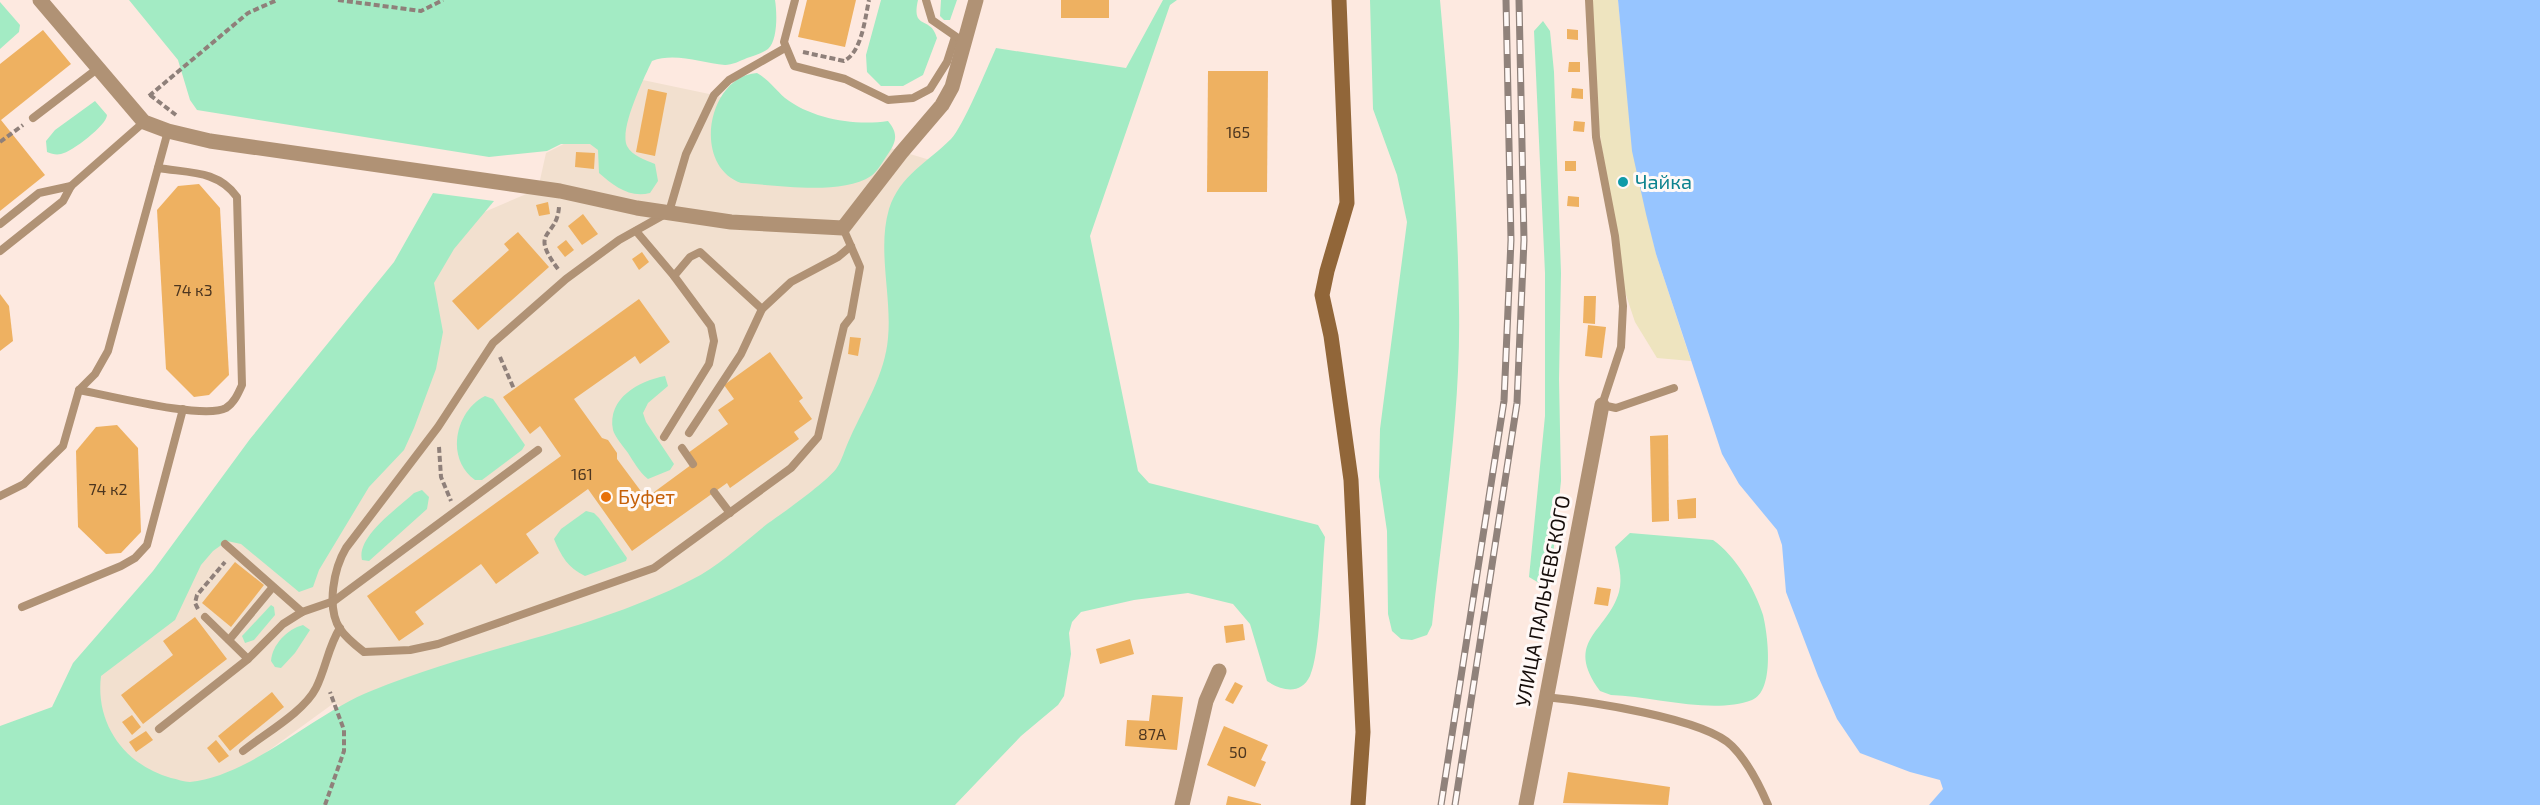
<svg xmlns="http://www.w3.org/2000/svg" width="2540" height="805" viewBox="0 0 2540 805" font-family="'Exo 2',sans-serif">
<rect width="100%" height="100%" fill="#fde9e0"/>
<!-- medical -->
<polygon fill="#f2e0cf" points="619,75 714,95 1050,196 1044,377 682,641 383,725 334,703 198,802 49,736 447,228 538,189 546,153 599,126"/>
<!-- green -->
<g fill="#a3ebc4">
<path d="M129 0H775C777 12 778 40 768 49 763 53 753 56 747 58 740 61 732 65 725 65 702 63 675 52 652 61 644 78 619 129 627 146 632 156 646 160 655 164L658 181 650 193C629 198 614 186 599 173L598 150 590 144H561L547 151 489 157 197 110 190 100 178 60Z"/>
<path d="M881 0H918C911 31 931 15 937 38L923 75 903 86H881L867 72 866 55Z"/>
<polygon points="941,0 957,0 950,20 944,20 940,16"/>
<path d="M1163 0H1177L1170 5 1090 236 1138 471 1149 483 1318 525 1325 537C1322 567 1321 653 1310 676 1301 695 1282 691 1267 681L1250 624 1233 604 1188 593 1134 600 1081 612 1072 622 1069 633 1071 654 1064 696 1058 705 1021 736 955 805H0V726L52 707 73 663 153 571 250 439 394 262 433 193 494 201 454 249 434 283 443 332 436 369 414 428 404 450 369 487 319 570 313 587 299 592 241 544 227 541 213 551 201 565 175 620 101 676C95 724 125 765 171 778 177 779 184 782 190 782 251 776 313 714 371 691 475 648 590 632 691 580 718 567 743 543 767 524 783 513 825 483 836 469 842 461 845 448 850 438 865 405 885 374 888 338 892 296 877 250 889 209 900 175 927 163 951 139 963 127 987 68 996 48L1126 68Z"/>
<path d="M1370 0H1440C1449 102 1458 206 1459 308 1461 414 1443 520 1432 625L1427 635 1412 640 1401 639 1392 631 1388 614 1387 531 1379 477 1380 429 1407 222 1397 175 1373 109Z"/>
<polygon points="0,2 20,25 19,32 0,49"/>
<polygon points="1543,21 1550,31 1554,72 1561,273 1559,379 1561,481 1551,574 1544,583 1539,583 1529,577 1545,416 1545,273 1534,31"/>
<path d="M757 73C769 80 775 89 785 98 812 119 855 126 888 121 898 133 897 141 888 154 883 161 878 171 871 176 841 196 776 185 741 183 691 165 708 76 757 73Z"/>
<path d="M95 101 107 115C107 125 72 152 61 154 56 155 52 154 47 152L46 141 55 130Z"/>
<path d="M665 376 668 386 648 403 643 413 646 422 674 464 670 470 648 479C639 472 634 462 628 453 623 446 615 437 613 430 607 398 639 381 665 376Z"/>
<path d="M485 396 493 399 525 445 522 450 482 480H475C445 459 455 411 485 396Z"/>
<path d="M422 490 429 497 427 509 369 561 362 560C356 537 398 508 414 493Z"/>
<path d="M586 511 594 513 599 518 627 558 626 561 585 576C568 568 561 556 554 539L561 529Z"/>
<path d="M1630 533 1713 540C1735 555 1755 589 1763 615 1768 635 1775 691 1752 700 1712 715 1653 696 1611 695L1600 691C1563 640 1607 633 1619 592 1623 578 1618 561 1615 547Z"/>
<polygon points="271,605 274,607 275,615 254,640 245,643 242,636"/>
<path d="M303 625 310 630 295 653 281 668 275 667 271 661C272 645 287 629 303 625Z"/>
</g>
<!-- sand -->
<polygon fill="#eee4bf" points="1588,0 1618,0 1633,151 1656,254 1691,361 1657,358 1635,322 1624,289 1587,52"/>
<!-- water -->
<polygon fill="#97c5ff" points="2540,0 2540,805 1929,805 1943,789 1940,780 1910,772 1860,753 1837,719 1818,676 1786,592 1782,545 1777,530 1739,484 1722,454 1656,254 1646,214 1632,151 1618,0"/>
<!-- building -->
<g fill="#eeb161">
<polygon points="807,0 856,0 845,47 798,37"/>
<rect x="1061" y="0" width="48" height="18"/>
<polygon points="1567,29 1578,30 1578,40 1567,39"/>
<polygon points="43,30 71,64 1,120 45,175 0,211 0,64"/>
<polygon points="1569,62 1580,62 1580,72 1568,72"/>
<polygon points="1208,71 1268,71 1267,192 1207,192"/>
<polygon points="1572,88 1583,89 1583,99 1571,98"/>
<polygon points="648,89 667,93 655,156 636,152"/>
<polygon points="1574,121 1585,122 1584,132 1573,131"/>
<polygon points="576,152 595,153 594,169 575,167"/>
<rect x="1565" y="161" width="11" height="10"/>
<polygon points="199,184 220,208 229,375 209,395 194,397 166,369 157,210 178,186"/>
<polygon points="1568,196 1579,197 1579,207 1567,206"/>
<polygon points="548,202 550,214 539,216 536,205"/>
<polygon points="583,214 598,234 582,245 568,226"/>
<polygon points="518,232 549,267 478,330 452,301 509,250 504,244"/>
<polygon points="566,240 574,250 565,257 557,247"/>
<polygon points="642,252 649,262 639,270 632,259"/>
<polygon points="0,294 9,306 13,341 0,351"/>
<polygon points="1584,296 1596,296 1595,324 1583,323"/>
<polygon points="639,299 670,342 640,364 635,356 574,399 602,438 608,440 617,453 617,459 646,498 695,462 688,453 728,424 718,410 734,399 724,385 770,352 803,398 799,401 812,419 794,432 799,439 730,488 727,483 632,551 588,489 526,534 539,553 496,584 481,564 415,612 424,624 399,641 367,596 561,456 540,426 530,434 503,397"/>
<polygon points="1588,325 1606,327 1602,358 1585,356"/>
<polygon points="850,337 861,338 858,356 848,354"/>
<polygon points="117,425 138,448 141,532 121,553 106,554 78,527 76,451 96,427"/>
<polygon points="1668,435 1669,521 1652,522 1650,436"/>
<polygon points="1696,498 1696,518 1678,519 1677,500"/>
<polygon points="235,562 264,585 231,627 202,603"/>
<polygon points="1597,587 1611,589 1608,606 1594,604"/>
<polygon points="195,617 227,659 143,724 121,695 173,655 163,641"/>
<polygon points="1243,624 1245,640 1226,643 1224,626"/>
<polygon points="1130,639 1134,654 1100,664 1096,649"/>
<polygon points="1235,682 1243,686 1233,704 1225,700"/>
<polygon points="272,692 284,707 230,751 218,736"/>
<polygon points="1152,695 1183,697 1177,750 1125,746 1127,720 1149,721"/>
<polygon points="132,715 141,727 132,735 122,722"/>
<polygon points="1224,726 1268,745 1261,760 1266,762 1255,787 1207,765"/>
<polygon points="146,731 153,740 136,752 129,742"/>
<polygon points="216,740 229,756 219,763 207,748"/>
<polygon points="1568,772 1670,787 1668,805 1563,803"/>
<polygon points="1228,796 1261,804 1261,805 1226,805"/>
</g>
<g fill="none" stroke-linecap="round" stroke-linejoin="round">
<!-- path -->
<g stroke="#8f807a" stroke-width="4" stroke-dasharray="6 3" stroke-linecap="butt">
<polyline points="338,0 421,11 443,0"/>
<path d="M803 52 844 61C862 52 865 18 869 0"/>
<polyline points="150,95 176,115"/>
<polyline points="149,96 248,13 277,0"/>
<polyline points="0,142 23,125"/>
<path d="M558 269C528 229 557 239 559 207"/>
<polyline points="500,357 514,389"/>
<polyline points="439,447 441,477 451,501"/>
<polyline points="198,609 195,603 197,595 225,562"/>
<polyline points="325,805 344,751 344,730 330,692"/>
</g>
<!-- service -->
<g stroke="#b09275" stroke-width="8">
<polyline points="795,0 784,42 794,66 845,79 888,100 913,98 930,89 947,62 955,37"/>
<polyline points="926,0 932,20 958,38"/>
<polyline points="1589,0 1596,137 1615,236 1623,306 1621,347 1602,405 1616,408 1674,388"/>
<path d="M785 48 729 80 714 95 686 154 669 212 619 240 566 279 493 343 438 427 346 548C334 568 326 607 340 629 346 638 355 645 364 652L410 650 438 644 654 568 791 468 818 437 844 326 851 317 860 267 843 228"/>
<polyline points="33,118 97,69"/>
<polyline points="0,224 39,193 71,186"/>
<polyline points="636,231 674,276 711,326 714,341 709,364 664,437"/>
<polyline points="0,251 63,201 71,186 144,122"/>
<polyline points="674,276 690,257 700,252 762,309"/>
<path d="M79 390C107 395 204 420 226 408 234 403 238 394 242 385L237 197C218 170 188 173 158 168"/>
<polyline points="689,433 741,354 762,309 791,282 838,257 851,246"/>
<polyline points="682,448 693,464"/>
<polyline points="714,492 730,513"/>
<polyline points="0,496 24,484 63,446 79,390 95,374 108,351 168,131"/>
<polyline points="225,544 302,612"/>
<polyline points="22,607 121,566 135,558 147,545 183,409"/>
<polyline points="205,617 248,659"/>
<polyline points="229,640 272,588"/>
<path d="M1545 697C1586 701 1705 718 1732 746 1748 762 1759 784 1768 805"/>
<polyline points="159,729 248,659 283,624 302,612 334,601 538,450"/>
<path d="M243 751C264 734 304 712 316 688 326 668 328 647 340 628"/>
</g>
<!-- minor -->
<g stroke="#b09275" stroke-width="15">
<polyline points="40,0 144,122 168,131 210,141 560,191 637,208 731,222 843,228 901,153 942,105 952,87 976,0"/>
<polyline points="1182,805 1206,701 1219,671"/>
<polyline points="1526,805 1602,405"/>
</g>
<!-- secondary -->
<polyline stroke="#916639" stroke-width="15" points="1339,0 1347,203 1327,271 1322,295 1331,336 1351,480 1363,732 1358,805"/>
<!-- rail casing -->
<g stroke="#90827b" stroke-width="7">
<g id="rail">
<polyline points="1441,805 1504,401 1511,240 1506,0"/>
<polyline points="1455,805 1517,403 1524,240 1519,0"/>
</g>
</g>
<!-- rail -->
<use href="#rail" stroke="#fff9f7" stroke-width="4.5" stroke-dasharray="14" stroke-linecap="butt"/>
</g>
<!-- markers -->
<circle fill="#0f9aa8" stroke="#fff9f7" stroke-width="2" cx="1623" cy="182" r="6"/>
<circle fill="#e8710a" stroke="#fff9f7" stroke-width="2" cx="606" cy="497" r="6"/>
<g text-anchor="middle" stroke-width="6" stroke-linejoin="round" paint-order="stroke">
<!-- number labels -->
<g font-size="16" fill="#4c3620">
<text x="1238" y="138">165</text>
<text x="193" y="296">74 к3</text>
<text x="582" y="480">161</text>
<text x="108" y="495">74 к2</text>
<text x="1152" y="740">87А</text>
<text x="1238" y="758">50</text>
</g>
<!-- culture labels -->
<g font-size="20" fill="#0d838f" stroke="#fff9f7" text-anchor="start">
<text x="1635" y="189">Чайка</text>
</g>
<!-- food labels -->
<g font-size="20" fill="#c56008" stroke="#fff9f7" text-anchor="start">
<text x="618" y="504">Буфет</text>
</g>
<!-- street labels -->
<g font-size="20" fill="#160d0a" stroke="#fff9f7">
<text transform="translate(1543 601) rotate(-79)" y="7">УЛИЦА ПАЛЬЧЕВСКОГО</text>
</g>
</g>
</svg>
